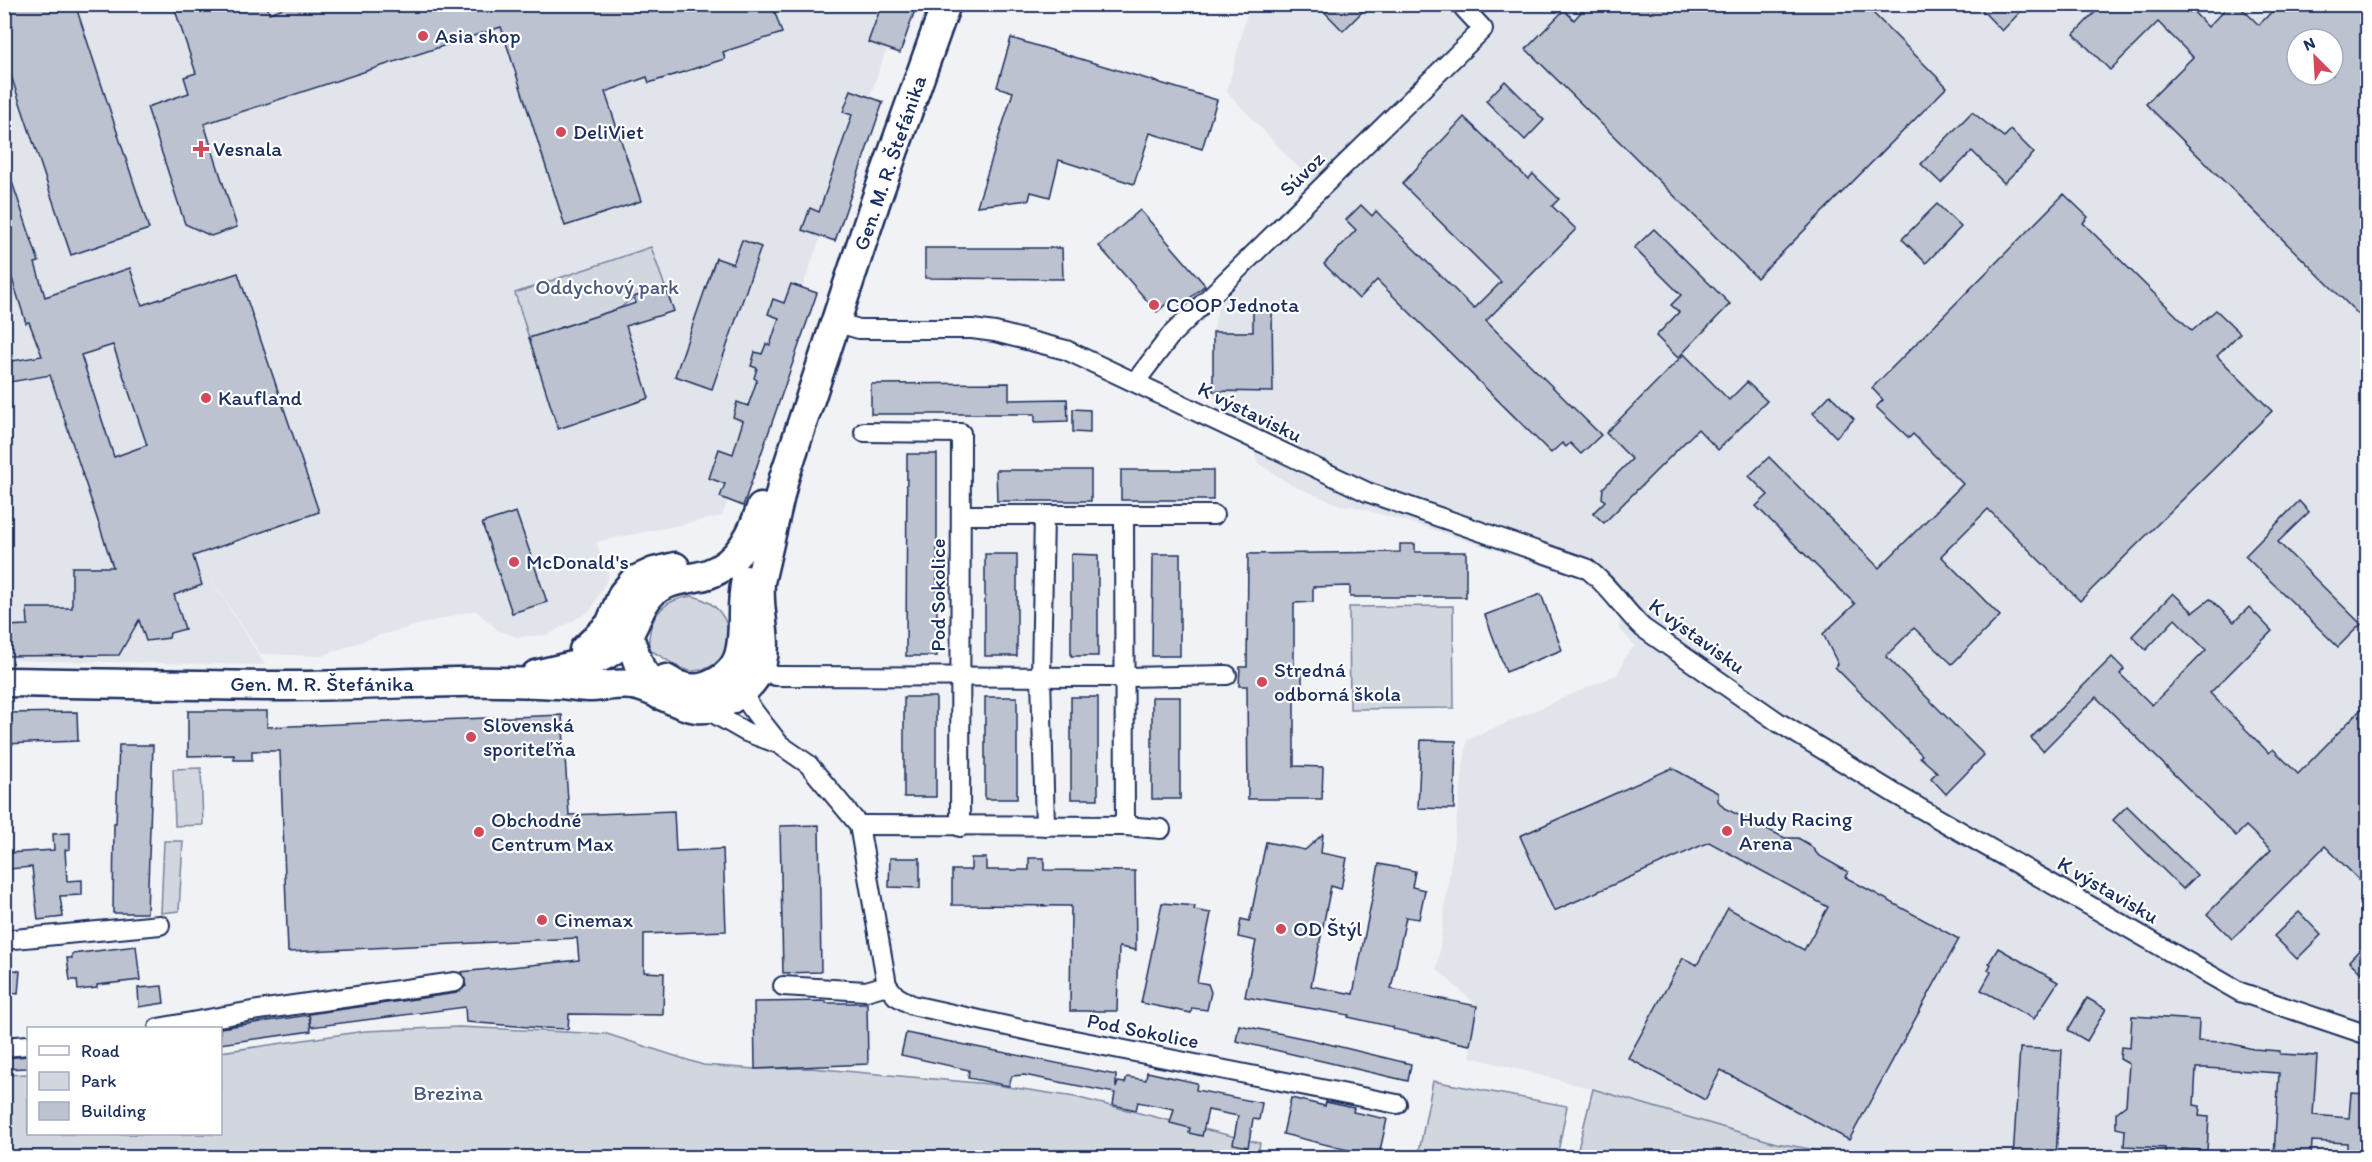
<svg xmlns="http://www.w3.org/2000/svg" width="2372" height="1162" viewBox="0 0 2372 1162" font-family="Itim,sans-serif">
<rect width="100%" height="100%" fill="#f1f2f5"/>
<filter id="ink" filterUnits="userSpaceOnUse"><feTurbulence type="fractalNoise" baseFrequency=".0167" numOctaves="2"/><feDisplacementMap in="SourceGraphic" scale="12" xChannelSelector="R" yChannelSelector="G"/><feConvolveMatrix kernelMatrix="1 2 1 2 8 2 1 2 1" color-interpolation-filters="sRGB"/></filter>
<g filter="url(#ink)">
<!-- built -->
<g fill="#e1e4ea" fill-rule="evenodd">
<polygon points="5,5 902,5 722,516 596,542 609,576 590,611 548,635 516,637 498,630 475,610 377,636 322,656 260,654 201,562 265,665 5,660"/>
<path d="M1249 5H2367V1157H1856L1776 1143 1593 1089 1471 1057 1470 1045 1477 1006 1437 969 1467 740 1618 674 1626 655 1635 646 1619 628 1620 617 1611 602 1583 579 1422 526 1352 506 1345 507 1291 485 1258 463 1255 453 1221 433 1213 391H1273L1272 310H1253V332H1213L1218 306 1276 249 1259 250 1269 229 1311 181 1227 92ZM2297 39H2333V75H2297Z"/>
</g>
<!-- green -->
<g fill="#d2d6df" stroke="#76829e" stroke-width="1.5">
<polygon points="651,247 665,287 634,297 620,308 529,338 515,293"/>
<path d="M693 596C742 608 738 667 695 671 679 672 663 655 649 650 647 619 661 599 693 596Z"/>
<polygon points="1453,606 1454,708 1350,709 1349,607"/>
<polygon points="201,768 203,825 175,826 173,769"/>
<polygon points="164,841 183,841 179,911 161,913"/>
<polygon points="459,1027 607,1034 703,1065 755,1069 811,1068 989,1084 1075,1097 1260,1143 1257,1158 5,1157 4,1075 28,1074 28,1134 220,1134 221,1052 365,1031"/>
<polygon points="1433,1081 1567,1106 1557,1157 1418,1157"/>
<polygon points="1593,1089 1776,1143 1856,1157 1576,1157"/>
</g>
<!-- building -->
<g fill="#bcc2d0" stroke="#1b2f5e" stroke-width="1.5" fill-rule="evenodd">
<polygon points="4,4 75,4 149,229 71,255 4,55"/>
<polygon points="173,4 267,4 269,13 295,4 772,4 782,33 723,52 725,59 718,61 649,83 647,77 605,92 641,201 565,226 501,27 204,124 237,227 211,236 185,224 147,107 189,93 184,77 196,73"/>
<polygon points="882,4 917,4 900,53 868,42"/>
<polygon points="1317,4 1370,4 1343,31"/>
<polygon points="1588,4 1864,4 1947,87 1757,278 1526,49 1564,10 1574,20"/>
<polygon points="1976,4 2028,4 2002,31"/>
<path d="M2103 4H2186L2208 27 2230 4H2237L2259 25 2279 4H2367V308L2360 316 2146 104 2193 57 2158 22 2110 70 2074 34ZM2297 39H2333V75H2297Z"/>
<polygon points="1011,38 1217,100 1202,149 1150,133 1134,184 1059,160 1050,197 1031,192 1029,200 977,206 1013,92 997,87"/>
<polygon points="1505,81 1544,120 1525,140 1486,101"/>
<polygon points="851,90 883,102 835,241 802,230 810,208 819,212 852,115 843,112"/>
<polygon points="1972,112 2004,137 2011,130 2034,153 2004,183 1972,151 1941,183 1921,164"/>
<polygon points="1464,117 1528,179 1533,174 1559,199 1552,206 1576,229 1486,321 1601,435 1581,454 1570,443 1566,447 1562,443 1551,453 1377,280 1359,299 1324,264 1356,230 1346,220 1361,205 1372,216 1376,211 1474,309 1501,282 1402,184"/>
<path d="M4 167H7L39 262 35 263 45 297 130 268 142 305 238 273 319 512 193 556 202 585 174 595 185 629 170 633 169 638 146 641 139 620 119 655 4 656V626L28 625 27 608H72V567H113L50 375 10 382 6 362 42 356 29 322 26 323 4 253ZM113 345 147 445 114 457 81 355Z"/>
<polygon points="2064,194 2088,217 2083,223 2192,331 2216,310 2240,333 2217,356 2272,411 2080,601 1988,509 1941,556 2000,616 1952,664 1914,628 1886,656 1984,755 1946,794 1931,778 1937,772 1920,757 1922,755 1835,667 1838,664 1823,634 1855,604 1756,506 1768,495 1749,476 1769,457 1879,568 1963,484 1913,434 1909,438 1876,407 1883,400 1872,388"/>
<polygon points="1937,204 1961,227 1926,263 1902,239"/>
<polygon points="1140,210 1205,285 1181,306 1173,298 1157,312 1099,246"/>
<polygon points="1654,229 1730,304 1678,358 1656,336 1679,312 1671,305 1681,295 1634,248"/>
<polygon points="742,240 761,247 712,389 675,376 716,258 733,264"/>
<polygon points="925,248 1062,248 1063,279 925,278"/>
<polygon points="791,284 817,293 743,506 720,497 725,484 709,478 719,449 733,454 743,421 733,417 737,402 748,406 757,380 754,378 757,368 751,366 755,352 762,354 766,344 770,345 779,318 768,314 773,299 784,303"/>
<polygon points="665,287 674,311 626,326 649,398 558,429 529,338 636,303 634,297"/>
<polygon points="1272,309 1273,392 1213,391 1213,332 1253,332 1253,310"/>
<polygon points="1684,354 1729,400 1747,382 1767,401 1718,450 1698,429 1604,523 1593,513 1605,501 1602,498 1603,488 1632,459 1606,433"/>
<polygon points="1009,383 1009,400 1067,399 1068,421 1035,422 1035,414 871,414 871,384"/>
<polygon points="1830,395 1854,419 1836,437 1813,413"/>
<polygon points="1073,409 1090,410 1090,433 1073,432"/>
<polygon points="907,454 937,454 937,656 906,656"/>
<polygon points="996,470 1091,470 1091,501 997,501"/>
<rect x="1121" y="470" width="92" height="30"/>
<polygon points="2299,501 2309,512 2278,542 2361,624 2338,647 2245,556"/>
<polygon points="516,512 547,602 512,613 482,523"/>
<polygon points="1400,544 1415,544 1415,552 1466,552 1466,597 1350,597 1350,586 1313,587 1313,602 1294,603 1294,667 1302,667 1302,687 1294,687 1294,766 1323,767 1322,799 1248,799 1247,686 1239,686 1240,667 1247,667 1248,554 1400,552"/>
<rect x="985" y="554" width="32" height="102"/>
<polygon points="1071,554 1098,555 1098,656 1071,656"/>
<polygon points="1153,554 1180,554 1180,656 1152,656"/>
<polygon points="2173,593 2193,612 2210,599 2234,622 2249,607 2272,631 2210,693 2269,753 2273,749 2298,774 2367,703 2367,888 2325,846 2232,939 2207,914 2271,850 2246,826 2236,836 2096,697 2043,751 2031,738 2112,657 2124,669 2120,674 2152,705 2206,650 2175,619 2146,650 2132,636"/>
<polygon points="1541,594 1562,650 1506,672 1485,615"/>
<rect x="904" y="697" width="32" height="100"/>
<rect x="985" y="697" width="32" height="102"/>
<rect x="1071" y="697" width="27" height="102"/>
<rect x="1152" y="697" width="28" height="102"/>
<polygon points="188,711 267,711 267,727 562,715 569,815 674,811 676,851 723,849 726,931 644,934 644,972 664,973 663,1015 569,1014 568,1029 541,1028 466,1022 465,1007 311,1027 309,1014 457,993 466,986 461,972 579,960 577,938 288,952 280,751 252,751 252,760 234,760 234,755 188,756"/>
<polygon points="77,712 78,741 4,744 4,713"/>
<polygon points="1421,740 1456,741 1454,809 1418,808"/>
<polygon points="119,745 153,745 147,913 113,913 114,823 116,823"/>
<polygon points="1672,768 1718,793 1718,801 1724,808 1785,838 1798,838 1810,845 1818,855 1848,872 1845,877 1959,939 1849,1140 1721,1070 1705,1100 1628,1058 1683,958 1697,965 1728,908 1804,950 1828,907 1709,842 1554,911 1520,836"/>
<polygon points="2127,806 2197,875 2183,889 2113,820"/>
<polygon points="819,825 821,972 783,973 780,826"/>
<polygon points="70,833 70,849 65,850 67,881 82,880 82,895 60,896 63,917 38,920 32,867 9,869 8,853 54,850 53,834"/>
<polygon points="1323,834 1321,853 1347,858 1341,889 1331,886 1311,986 1353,994 1379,864 1415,871 1412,887 1425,890 1419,919 1406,917 1391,989 1477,1006 1470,1045 1393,1029 1393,1027 1348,1017 1349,1015 1245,997 1256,941 1238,937 1241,919 1249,921 1251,915 1266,842 1305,850"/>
<polygon points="890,858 920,858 920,888 889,887"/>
<polygon points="971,858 986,858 986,870 1029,870 1029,858 1044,858 1044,870 1135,871 1136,950 1119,947 1117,1011 1070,1011 1071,906 952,905 952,870 971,870"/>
<polygon points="1162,903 1195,906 1194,910 1211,913 1197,982 1208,984 1211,992 1207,1010 1192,1008 1191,1013 1141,1003"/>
<polygon points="2299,912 2321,935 2297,959 2274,936"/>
<polygon points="2367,942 2367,979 2349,961"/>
<polygon points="136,946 140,980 97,985 97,988 78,990 77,980 70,980 67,958 72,958 72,954"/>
<polygon points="1998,948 2058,982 2034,1019 1981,990 1991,972 1988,970 1991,964 1989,963"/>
<polygon points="4,968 20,971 18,994 4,992"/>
<polygon points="162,986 164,1003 139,1007 138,988"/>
<polygon points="2087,998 2106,1009 2087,1041 2068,1030"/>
<polygon points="826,1001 826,1003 867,1003 868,1064 755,1069 754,1002"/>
<polygon points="309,1015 311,1031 220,1044 220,1028"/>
<polygon points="2132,1016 2199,1020 2198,1041 2224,1042 2253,1049 2280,1051 2280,1054 2317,1056 2313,1115 2349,1118 2351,1093 2367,1094 2367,1158 2347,1158 2347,1143 2312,1141 2311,1158 2274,1155 2279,1073 2206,1068 2196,1068 2194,1105 2200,1106 2199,1116 2209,1117 2207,1151 2182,1149 2181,1158 2165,1158 2165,1148 2124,1146 2125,1130 2116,1128 2116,1113 2126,1105 2129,1064 2120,1059 2121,1047 2130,1048"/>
<polygon points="1239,1025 1312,1040 1411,1064 1408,1081 1236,1041"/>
<polygon points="906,1033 1116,1075 1116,1088 1118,1082 1125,1083 1127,1077 1146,1080 1147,1072 1197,1083 1196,1090 1262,1103 1259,1120 1253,1119 1248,1147 1233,1144 1238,1116 1208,1110 1202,1136 1189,1133 1190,1128 1170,1123 1174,1109 1138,1102 1136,1110 1113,1105 1115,1093 1024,1075 1012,1076 1009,1086 968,1078 969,1070 901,1055"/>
<polygon points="2020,1048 2062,1050 2056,1158 2013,1158"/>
<polygon points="28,1056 28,1068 4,1069 4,1058"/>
<polygon points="1291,1098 1325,1106 1326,1102 1354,1108 1353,1112 1387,1119 1379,1155 1373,1154 1372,1156 1283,1134"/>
</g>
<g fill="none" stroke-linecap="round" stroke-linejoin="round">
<!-- street casing -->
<g stroke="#1b2f5e" stroke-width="22">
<g id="street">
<path d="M835 322 859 329H972L995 332 1066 350 1367 492 1586 568C1609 585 1623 609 1643 628L1778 722 1897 795 2240 992 2368 1035"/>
<polyline points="1136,381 1171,335 1483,29 1460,4"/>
<polyline points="864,432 961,433 960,827"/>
<polyline points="961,515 1214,515"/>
<polyline points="1044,515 1041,676 1045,826"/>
<polyline points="1124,515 1125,826"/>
<polyline points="775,676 1126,677 1227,675"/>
<path d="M738 681C744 704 766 725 779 744"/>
<polyline points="704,708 746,732 779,744 808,764 859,825 887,985 896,996 912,1005 1034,1032 1397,1104"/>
<polyline points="859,825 1125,826 1161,829"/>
<polyline points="4,940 160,925"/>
<polyline points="783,986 866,991 887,985"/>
<polyline points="158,1028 252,1011 455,982"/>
<polyline points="4,1047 28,1045"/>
</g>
</g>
<!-- primary casing -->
<g stroke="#1b2f5e" stroke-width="33">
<g id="primary">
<polyline points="628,634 640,668 660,695"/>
<polyline points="584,650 610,625 623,594 634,581 654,572 675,567"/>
<path d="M536 675C568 665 607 665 627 636 638 621 639 604 653 592 666 581 680 580 696 577 732 572 751 540 761 508"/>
<path d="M666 679C677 687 692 691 705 687 759 669 736 620 746 580"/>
<path d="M4 682C99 683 195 686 289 686 378 686 468 678 556 684 567 684 577 687 588 687 603 687 618 683 633 685 669 691 690 724 731 699 784 667 756 629 760 582L784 478 876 200 946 4"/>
</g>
</g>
<!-- street -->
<use href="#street" stroke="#fff" stroke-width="18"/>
<!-- primary -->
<use href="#primary" stroke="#fff" stroke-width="28"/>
</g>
</g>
<!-- markers -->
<g fill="#d1495b" stroke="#fff" stroke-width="2">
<circle cx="423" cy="36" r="6"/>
<circle cx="561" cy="132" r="6"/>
<path d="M198 140h6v6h6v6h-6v6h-6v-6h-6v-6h6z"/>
<circle cx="1154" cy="305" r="6"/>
<circle cx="206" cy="398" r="6"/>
<circle cx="514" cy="562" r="6"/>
<circle cx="1262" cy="682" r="6"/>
<circle cx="471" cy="737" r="6"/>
<circle cx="1727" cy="831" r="6"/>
<circle cx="479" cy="832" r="6"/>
<circle cx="542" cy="920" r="6"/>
<circle cx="1281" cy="929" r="6"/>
</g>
<g text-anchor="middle" stroke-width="4.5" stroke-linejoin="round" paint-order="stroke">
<!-- poi labels -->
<g font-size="21" fill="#1b2f5e" stroke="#fff" text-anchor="start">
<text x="435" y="43">Asia shop</text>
<text x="573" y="139">DeliViet</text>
<text x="213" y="156">Vesnala</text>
<text x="1166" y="312">COOP Jednota</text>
<text x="218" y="405">Kaufland</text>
<text x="526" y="569">McDonald's</text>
<text x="1274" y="677">Stredná<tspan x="1274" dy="24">odborná škola</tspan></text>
<text x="483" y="732">Slovenská<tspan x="483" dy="24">sporiteľňa</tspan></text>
<text x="1739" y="826">Hudy Racing<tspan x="1739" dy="24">Arena</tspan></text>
<text x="491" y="827">Obchodné<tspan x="491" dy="24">Centrum Max</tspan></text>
<text x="554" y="927">Cinemax</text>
<text x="1293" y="936">OD Štýl</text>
</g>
<!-- street labels -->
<g font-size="21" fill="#1b2f5e" stroke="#fff">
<text transform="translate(890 163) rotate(-71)" y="7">Gen. M. R. Štefánika</text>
<text transform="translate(1302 174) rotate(-45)" y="7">Súvoz</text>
<text transform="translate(1250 412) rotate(26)" y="7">K výstavisku</text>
<text transform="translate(938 595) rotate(-90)" y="7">Pod Sokolice</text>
<text transform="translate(1697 636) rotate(36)" y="7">K výstavisku</text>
<text x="322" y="691">Gen. M. R. Štefánika</text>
<text transform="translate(2108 890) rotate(30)" y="7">K výstavisku</text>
<text transform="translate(1143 1031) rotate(11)" y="7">Pod Sokolice</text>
</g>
<!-- park labels -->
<g font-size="21" fill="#49597e" stroke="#fff">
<text x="607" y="294">Oddychový park</text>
<text x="448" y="1100">Brezina</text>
</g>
</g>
<!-- margin -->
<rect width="2372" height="1162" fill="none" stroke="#fff" stroke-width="24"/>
<rect x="12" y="12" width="2348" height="1138" fill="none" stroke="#1b2f5e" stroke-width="2" filter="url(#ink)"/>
<!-- legend -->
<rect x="27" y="1027" width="195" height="108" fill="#ffffff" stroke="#a4acbf" stroke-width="1.5"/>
<rect x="39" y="1046" width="30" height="9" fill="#ffffff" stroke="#a4acbf" stroke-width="1.5"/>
<text x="81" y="1057" font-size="18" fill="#1b2f5e">Road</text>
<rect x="39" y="1072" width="30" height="18" fill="#d2d6df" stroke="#a4acbf" stroke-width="1.5"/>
<text x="81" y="1087" font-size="18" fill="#1b2f5e">Park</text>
<rect x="39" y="1102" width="30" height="18" fill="#bcc2d0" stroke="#a4acbf" stroke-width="1.5"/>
<text x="81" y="1117" font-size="18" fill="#1b2f5e">Building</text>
<!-- north arrow -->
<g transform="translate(2315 57) rotate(336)"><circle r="28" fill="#ffffff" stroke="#a4acbf" stroke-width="1.5"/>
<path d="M0-4.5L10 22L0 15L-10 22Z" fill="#d1495b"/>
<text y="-9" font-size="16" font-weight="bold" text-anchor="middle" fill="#1b2f5e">N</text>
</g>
</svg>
